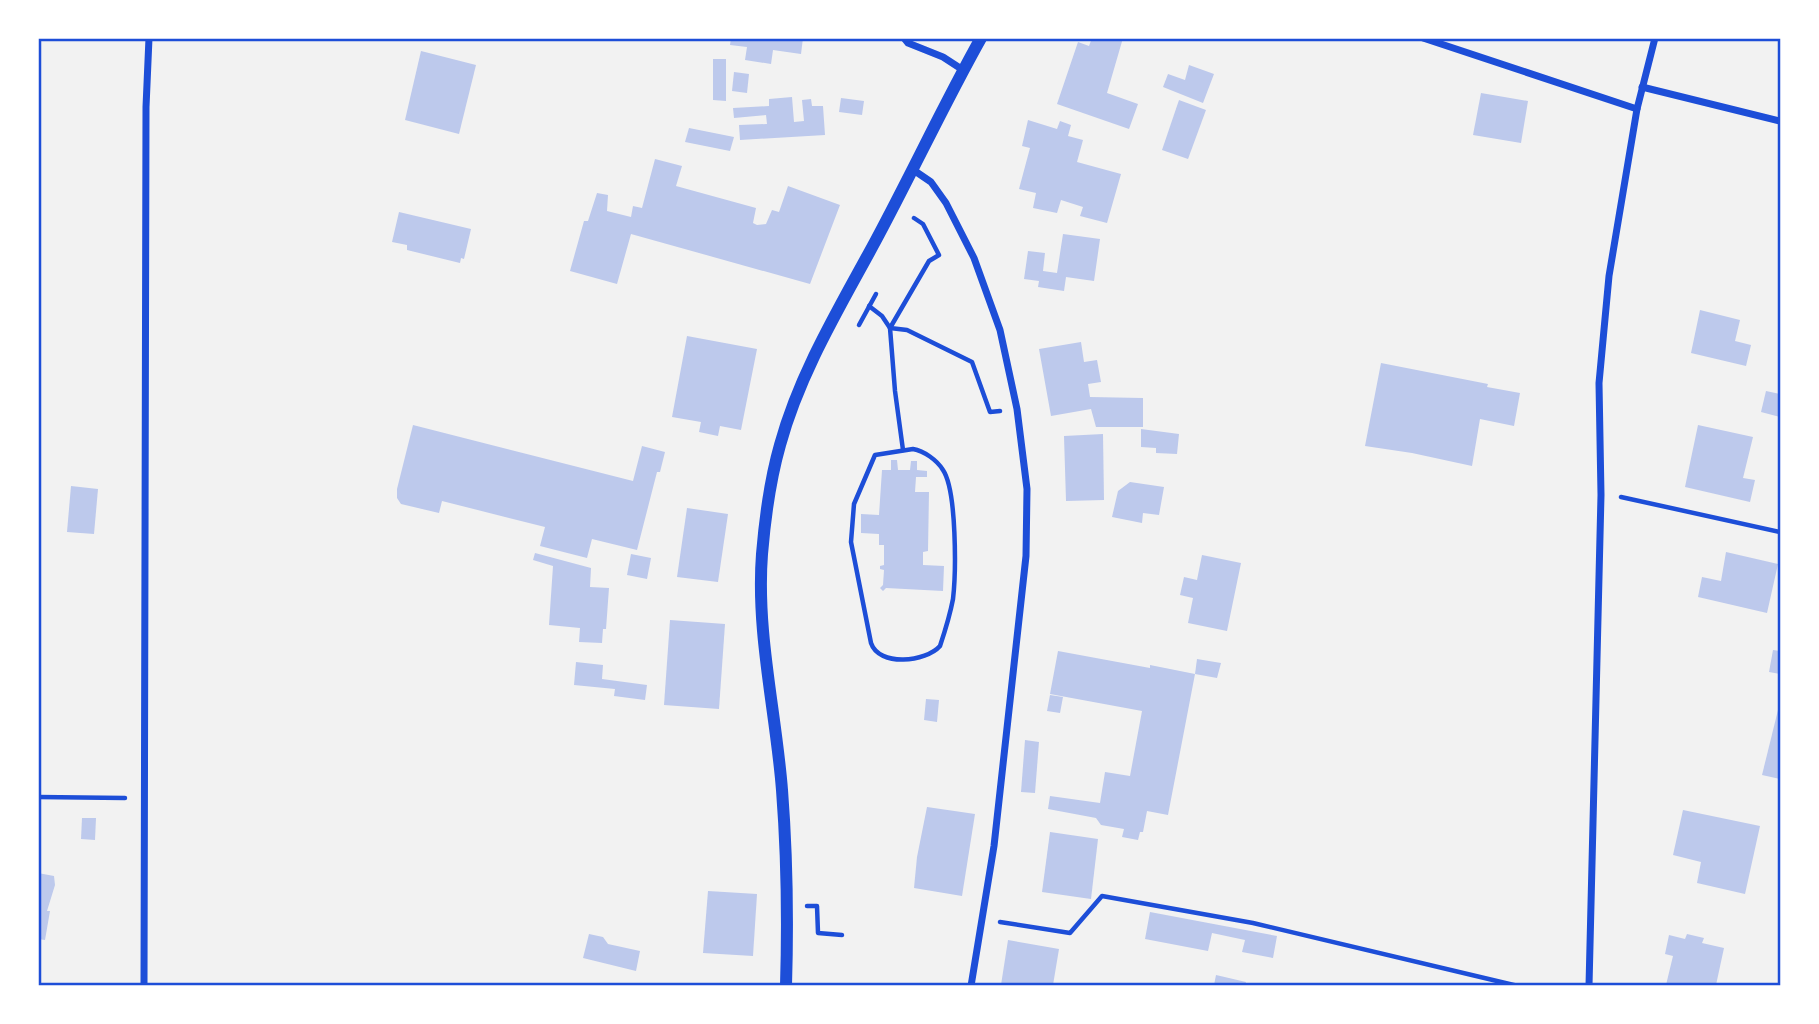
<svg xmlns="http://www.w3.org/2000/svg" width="1819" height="1024" viewBox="0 0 1819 1024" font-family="Georgia,serif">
<rect width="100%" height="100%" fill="#f2f2f2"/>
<!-- building -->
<g fill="#bdc9ec">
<polygon points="731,38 803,38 801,54 773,50 771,64 745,60 747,47 730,45"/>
<polygon points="1092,38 1123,38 1107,93 1138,104 1129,129 1057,104 1078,42 1089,46"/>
<polygon points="421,51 476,65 459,134 405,120"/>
<polygon points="713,59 726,59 726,101 713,100"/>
<polygon points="1189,65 1214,74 1203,103 1163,87 1168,74 1185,80"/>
<polygon points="734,72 749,74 747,93 732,91"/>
<polygon points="1481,93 1528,101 1521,143 1473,135"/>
<polygon points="792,97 794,122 804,121 802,100 811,99 812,106 823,106 825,135 740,140 739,125 767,124 766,115 734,118 733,108 769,106 769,99"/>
<polygon points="841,98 864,101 862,115 839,112"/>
<polygon points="1179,100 1206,110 1188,159 1162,150"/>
<polygon points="1028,120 1057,129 1060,121 1071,125 1068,136 1083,140 1077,162 1121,174 1107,223 1080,216 1083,207 1061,200 1057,213 1033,208 1036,193 1019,189 1030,148 1022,146"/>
<polygon points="689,128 734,137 730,151 685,142"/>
<polygon points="655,159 682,166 676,186 756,208 753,223 757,225 766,224 772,210 779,212 788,186 840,205 810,284 631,234 617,284 570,271 584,221 588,221 597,193 608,195 607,211 631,217 633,206 642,208"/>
<polygon points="399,212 471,229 464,259 461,258 460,263 407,250 407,245 392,242"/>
<polygon points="1063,234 1100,239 1094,281 1066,277 1064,291 1038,287 1039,281 1024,279 1028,251 1045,253 1043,271 1057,273"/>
<polygon points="1700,310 1740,320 1735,341 1751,345 1746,366 1691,353"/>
<polygon points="687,336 757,349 741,430 720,426 718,436 699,432 701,422 672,417"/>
<polygon points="1081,342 1084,362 1097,360 1101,382 1088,384 1090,397 1143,398 1143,427 1096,427 1091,409 1051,416 1039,349"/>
<polygon points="1381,363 1488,384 1487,387 1520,393 1514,426 1480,419 1472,466 1412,453 1365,446"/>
<polygon points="1766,391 1780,394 1780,417 1761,412"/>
<polygon points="413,425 633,481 642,446 665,452 660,472 657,472 637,550 592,539 587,558 540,546 545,527 442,501 439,513 401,504 397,498 397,489"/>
<polygon points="1698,425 1753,437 1743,478 1755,480 1750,502 1685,487"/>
<polygon points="1141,429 1179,434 1177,454 1156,453 1156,448 1141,447"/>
<polygon points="1103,434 1104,500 1066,501 1064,436"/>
<polygon points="891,460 897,460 898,470 910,470 911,461 917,461 917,470 927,471 927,477 916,477 915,492 929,492 928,551 923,552 923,565 944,566 943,591 886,588 883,591 880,588 883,585 884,570 880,569 880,566 884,565 884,545 879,545 879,534 861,533 861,514 879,515 882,470 891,470"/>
<polygon points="1130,482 1164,487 1159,515 1143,513 1142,523 1112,517 1118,491"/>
<polygon points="71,486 98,489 94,534 67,532"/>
<polygon points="687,508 728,514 718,582 677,577"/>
<polygon points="1726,552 1778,564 1767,613 1698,597 1702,577 1721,581"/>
<polygon points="535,553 591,568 590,587 609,588 606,629 603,629 602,643 579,642 580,628 549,625 553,566 533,560"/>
<polygon points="631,554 651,558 647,579 627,575"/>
<polygon points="1202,555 1241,563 1227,631 1188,623 1193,598 1180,595 1184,577 1197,580"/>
<polygon points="670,620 725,624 719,709 664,705"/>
<polygon points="1773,650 1780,651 1780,674 1769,672"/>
<polygon points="1058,651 1150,668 1150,665 1195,674 1168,815 1147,811 1143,832 1140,832 1138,840 1122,837 1124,829 1101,825 1096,818 1048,809 1050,796 1100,803 1105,772 1130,776 1142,711 1050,694"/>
<polygon points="1197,659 1221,663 1217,678 1195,674"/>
<polygon points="576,662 603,665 602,679 647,685 645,700 614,696 615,689 574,685"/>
<polygon points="1050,695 1063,697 1060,713 1047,711"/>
<polygon points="926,699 939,700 937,722 924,720"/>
<polygon points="1778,710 1780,710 1780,779 1762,775"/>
<polygon points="1025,740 1039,742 1035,793 1021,792"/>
<polygon points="927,807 975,814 962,896 914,888 917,857"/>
<polygon points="1683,810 1760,826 1745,894 1697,883 1701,862 1673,855"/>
<polygon points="82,818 96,818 95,840 81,839"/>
<polygon points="1050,832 1098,839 1091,899 1042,892"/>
<polygon points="38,873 54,876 55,885 47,911 50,911 45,940 38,939"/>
<polygon points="708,891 757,894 753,956 703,953"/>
<polygon points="1150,912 1277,936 1273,958 1242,952 1245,940 1212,933 1208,951 1145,939"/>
<polygon points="589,934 603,937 608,944 640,951 636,971 583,958"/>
<polygon points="1687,934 1704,938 1702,943 1724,948 1716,985 1666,985 1673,956 1665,954 1669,935 1685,939"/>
<polygon points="1008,940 1059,949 1053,985 1001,985"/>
<polygon points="1216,975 1246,982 1245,985 1214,985"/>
</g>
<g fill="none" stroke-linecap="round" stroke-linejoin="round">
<!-- path -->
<g stroke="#1d4ed8" stroke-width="4.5">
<polyline points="914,218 923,224 939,255 929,261 890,328 907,330 972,362 990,412 1000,411"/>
<polyline points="869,306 882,316 890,328 895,391 903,450"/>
<polyline points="859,325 876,294"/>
<path d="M913 449C924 451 937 460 943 470 957 491 956 573 953 599 950 615 945 631 940 646 926 662 879 667 871 643L851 542 854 504 875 455Z"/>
<polyline points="1621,497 1780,532"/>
<polyline points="38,797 125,798"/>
<polyline points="807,906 817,906 818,933 842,935"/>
<polyline points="1000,922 1070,933 1102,896 1253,923 1518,986"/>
</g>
<!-- minor -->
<g stroke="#1d4ed8" stroke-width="7">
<polyline points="904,38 908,43 943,57 963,70"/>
<polyline points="1423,38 1637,109"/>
<polyline points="1642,87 1780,121"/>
<polyline points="912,169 931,182 946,203 974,258 1000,330 1017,409 1027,489 1026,556 994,846 971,986"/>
<polyline points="144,986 146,107 149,38"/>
<polyline points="1589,986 1601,495 1599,383 1609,276 1637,109 1655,38"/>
</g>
<!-- tertiary -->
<path stroke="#1d4ed8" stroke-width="12" d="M786 986C788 920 787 855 782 790 776 712 756 633 762 554 765 518 770 480 780 445 800 372 841 305 876 240 912 173 944 104 981 38"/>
</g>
<!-- border -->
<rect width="1819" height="1024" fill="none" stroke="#ffffff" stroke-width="80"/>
<rect x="40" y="40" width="1739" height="944" fill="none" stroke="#1d4ed8" stroke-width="2.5"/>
</svg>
